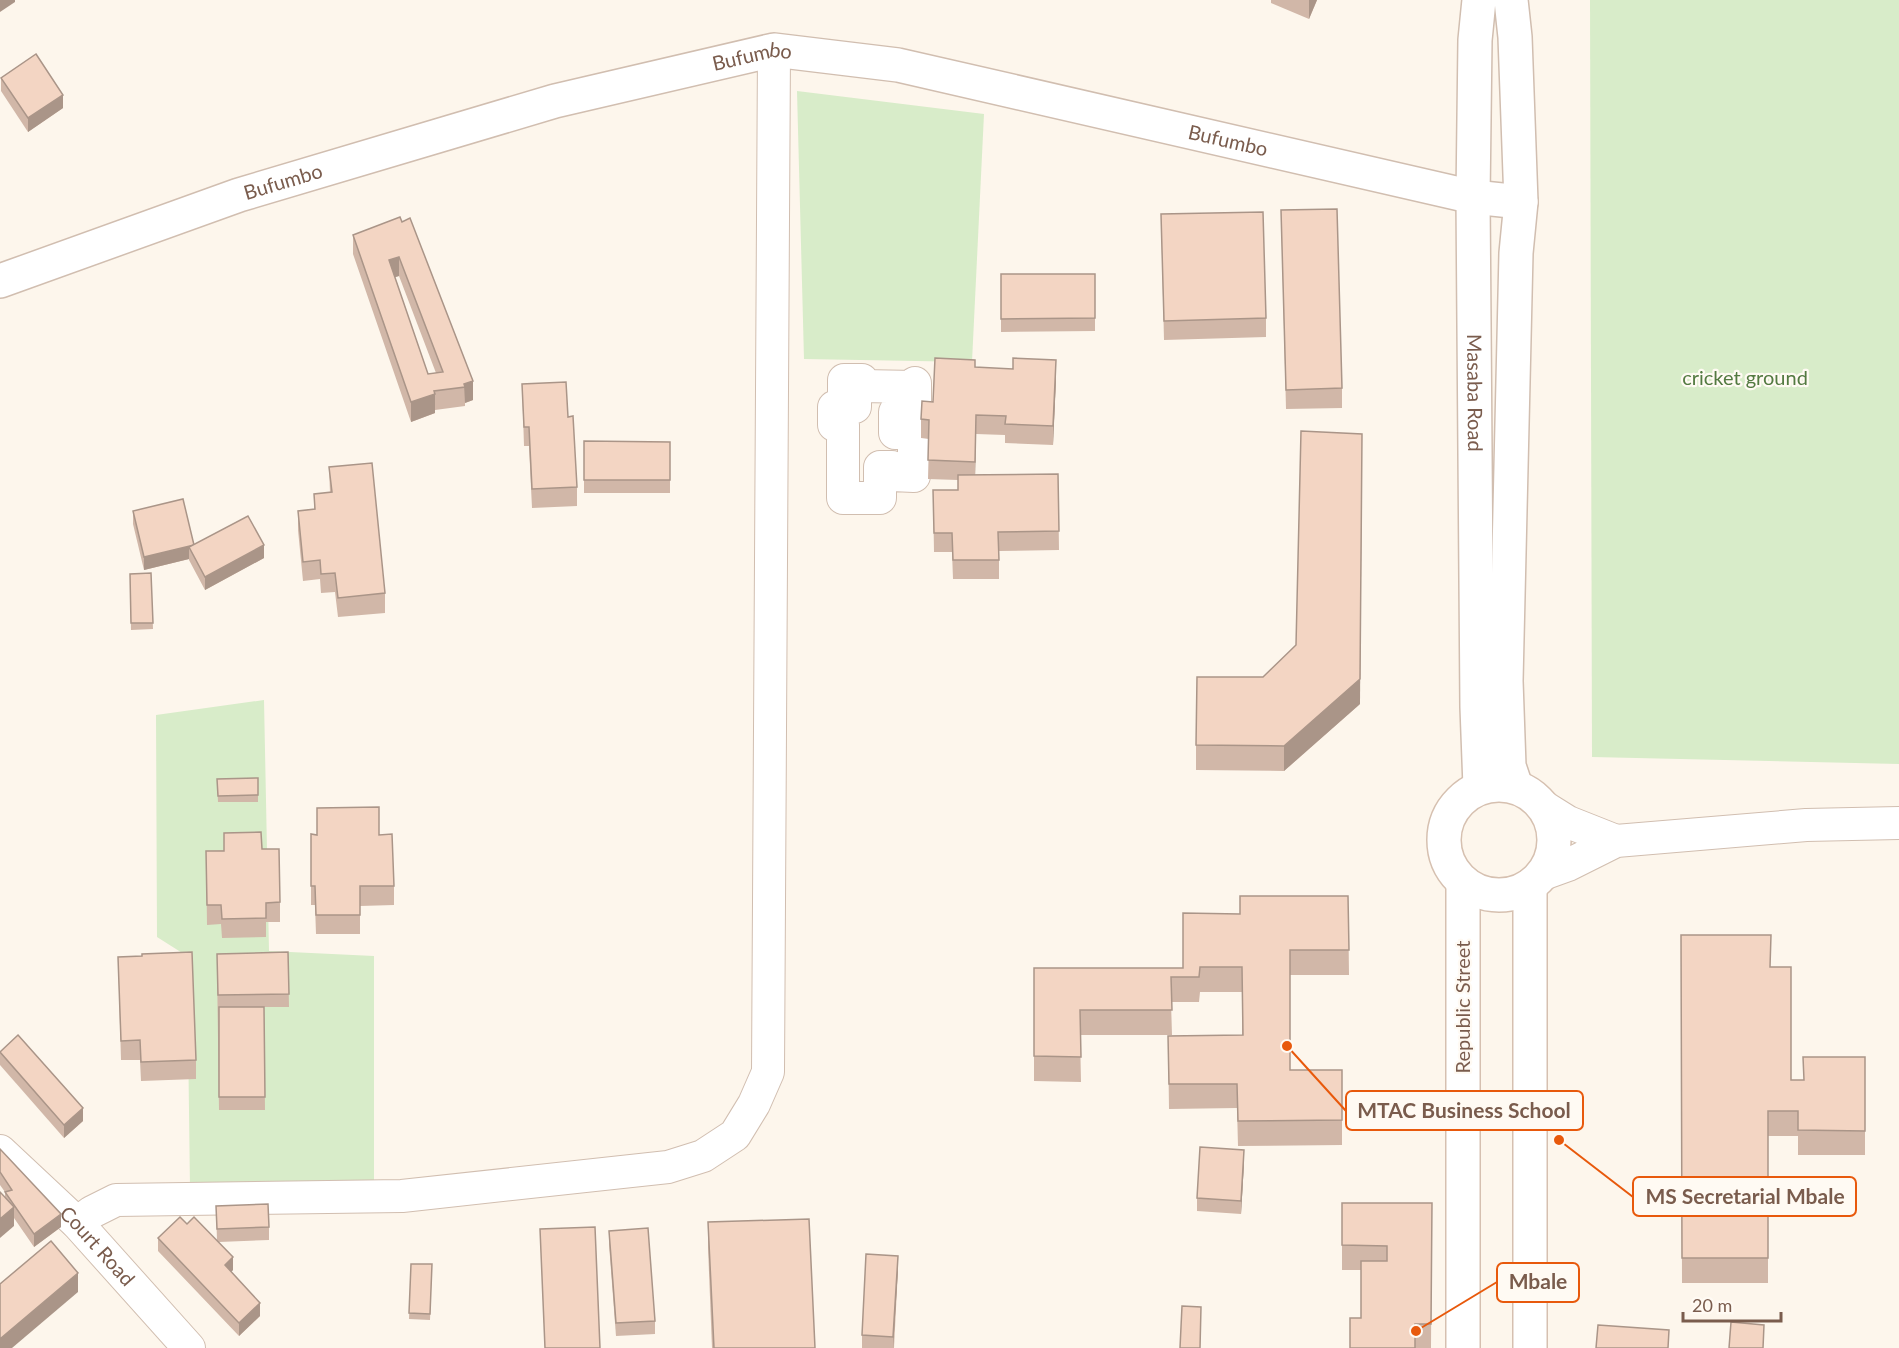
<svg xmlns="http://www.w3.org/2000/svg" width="1899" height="1348" viewBox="0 0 1899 1348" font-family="Lato,sans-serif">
<rect width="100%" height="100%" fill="#fdf6ec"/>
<!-- green -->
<g fill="#d8ecc9">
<polygon points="1590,0 1899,0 1899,764 1592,757"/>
<polygon points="797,91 984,114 972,362 804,359"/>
<polygon points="264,700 269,951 374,956 374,1191 190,1188 187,956 157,937 156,715"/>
</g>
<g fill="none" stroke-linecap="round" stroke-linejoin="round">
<!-- minor casing -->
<g stroke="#d1beb0" stroke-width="34">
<g id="minor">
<polyline points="915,383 915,413 895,412 895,433 914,433 914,476 892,475 892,467 880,467 880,498 843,498 843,425 834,425 834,407 855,407 855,400 844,400 844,380 862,380 862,386 915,387 915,383"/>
<polyline points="1544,807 1568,822 1616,841"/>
<polyline points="1543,874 1568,865 1616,841 1806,825 1899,823"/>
<path id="s1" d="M0 1151 77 1223 189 1348"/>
<polyline points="77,1223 92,1212 116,1200 402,1196 668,1167 703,1156 735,1135 754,1104 768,1072 774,50"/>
</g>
</g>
<!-- tertiary casing -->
<g stroke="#d1beb0" stroke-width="36">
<g id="tertiary">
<path id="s2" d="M1479 0 1475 40 1473 197 1477 707 1480 787"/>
<polyline points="1511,0 1515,37 1521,202 1516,253 1506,681 1509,766 1516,787"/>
<path id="s3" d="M0 281 239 195 555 101 774 50 898 65 1473 197 1521 202"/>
</g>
</g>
<!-- secondary casing -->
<g stroke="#d6c0b0" stroke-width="36">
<g id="secondary">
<circle cx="1499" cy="840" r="55"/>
<polyline points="1463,882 1463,1348"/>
<polyline points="1530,886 1530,1348"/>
</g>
</g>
<!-- minor -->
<use href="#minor" stroke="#fff" stroke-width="32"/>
<!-- tertiary -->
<use href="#tertiary" stroke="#fff" stroke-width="33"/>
<!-- secondary -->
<use href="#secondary" stroke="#fff" stroke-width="33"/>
</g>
<!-- wall -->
<g fill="#d1b7a8" fill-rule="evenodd">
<polygon points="1271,0 1317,0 1309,19 1271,3"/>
<polygon points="1,78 63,108 28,132 1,91"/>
<polygon points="1281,210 1342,388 1342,408 1286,409"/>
<polygon points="1161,214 1266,318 1266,337 1164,340"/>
<path d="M400 217 473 400 465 403V406L435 410V413L411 422 353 254V235ZM399 276 436 373 428 374 395 277Z"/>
<polygon points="1001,274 1095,274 1095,331 1001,332"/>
<polygon points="975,367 1056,379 1053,445 1005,443 1005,435 976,434 975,475 1058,474 1059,550 999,551 999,579 953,579 952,552 934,552 933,490 958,490 958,480 928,479 929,439 921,438 921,419 933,402"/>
<polygon points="522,384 577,487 577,506 532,508 529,446 524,446"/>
<polygon points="584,441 670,442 670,493 584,493"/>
<polygon points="329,467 385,593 385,613 338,617 335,592 321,593 320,579 303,581 298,530 298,511 314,509 314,494 330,493"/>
<polygon points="133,511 194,545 264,558 205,590 189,560 189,559 144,570 133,524"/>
<polygon points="151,573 153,629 131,630 130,574"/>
<polygon points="1360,704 1284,771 1196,770 1196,745"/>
<polygon points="258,778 258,802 218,802 217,779"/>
<polygon points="311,834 379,835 394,886 394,905 360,906 360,934 316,934 315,905 311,905"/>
<polygon points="262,849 280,902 280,922 266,922 266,937 222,938 221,924 207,925 206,851"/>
<polygon points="1348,896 1349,975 1290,975 1290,1070 1342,1070 1342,1145 1238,1146 1237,1108 1169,1109 1168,1036 1242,1035 1242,992 1200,992 1199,1002 1171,1002 1172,1035 1080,1035 1081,1082 1034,1081 1034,968 1183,968 1240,914"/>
<polygon points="1681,935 1771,967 1791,1080 1803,1080 1865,1057 1865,1155 1798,1155 1798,1136 1768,1136 1768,1283 1682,1283"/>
<polygon points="288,952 289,1007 264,1007 265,1110 219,1110 217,967"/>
<polygon points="118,957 196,1060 196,1079 141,1081 140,1060 121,1060"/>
<polygon points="0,1051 83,1121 64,1138 0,1065"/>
<polygon points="0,1149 61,1227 34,1247 14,1218 14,1226 5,1197 5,1192 0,1185"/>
<polygon points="1244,1163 1241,1214 1197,1211 1197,1198"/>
<polygon points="1342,1203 1432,1203 1431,1348 1350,1348 1361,1318 1361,1270 1342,1270"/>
<polygon points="216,1206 269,1227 269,1240 219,1242 233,1270 231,1272 260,1316 239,1336 158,1251 158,1238 187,1224 217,1241"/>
<polygon points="708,1222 815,1348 712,1348 708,1247"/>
<polygon points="540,1229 600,1348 545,1348"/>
<polygon points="609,1231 655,1321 655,1334 616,1336 609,1244"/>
<polygon points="411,1264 432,1264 430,1320 409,1319"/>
<polygon points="898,1269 894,1348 862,1348 862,1335"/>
</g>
<!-- shaded-wall -->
<g fill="#aa9588">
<polygon points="0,0 15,0 15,2 0,12"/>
<polygon points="1309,0 1317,0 1309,19"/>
<polygon points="63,95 63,108 28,132 28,118"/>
<polygon points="399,257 399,276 389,279 389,260"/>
<polygon points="1056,360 1056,379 1053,445 1053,426"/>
<polygon points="473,381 473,400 465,403 464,384"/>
<polygon points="435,394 435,413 411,422 411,402"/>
<polygon points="976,415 976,434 975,481 975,462"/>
<polygon points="1362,459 1360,704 1284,771 1284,746"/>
<polygon points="194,545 189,547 189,559 144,570 144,557"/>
<polygon points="264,545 264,558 205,590 205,577"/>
<polygon points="83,1108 83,1121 64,1138 64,1125"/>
<polygon points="1244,1150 1244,1163 1241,1214 1241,1201"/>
<polygon points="14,1207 14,1226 0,1238 0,1219"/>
<polygon points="61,1214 61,1227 34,1247 34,1234"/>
<polygon points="898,1256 898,1269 893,1348 893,1337"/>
<polygon points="233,1257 233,1270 225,1278 225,1265"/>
<polygon points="78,1273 78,1292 12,1348 0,1348 0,1339"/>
<polygon points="260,1303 260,1316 239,1336 239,1323"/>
</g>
<!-- building -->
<g fill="#f3d5c3" stroke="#aa9588" stroke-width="1.5" fill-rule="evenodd">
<polygon points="36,54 63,95 28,118 1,78"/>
<polygon points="1337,209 1342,388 1286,390 1281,210"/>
<polygon points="1263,212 1266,318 1164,321 1161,214"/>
<path d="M400 217 402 222 410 218 473 381 464 384 465 387 434 391 435 394 411 402 353 235ZM399 257 443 372 428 374 389 260Z"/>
<polygon points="1001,274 1095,274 1095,318 1001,319"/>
<polygon points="935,358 975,360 975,367 1013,369 1013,358 1056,360 1053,426 1005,424 1006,416 976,415 975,462 928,460 929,420 921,419 922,401 933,402"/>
<polygon points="566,382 568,417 573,416 577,487 532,489 529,427 524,427 522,384"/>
<polygon points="1301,431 1362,434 1360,679 1284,746 1196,745 1197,677 1263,677 1296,645"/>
<polygon points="584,441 670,442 670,480 584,480"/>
<polygon points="372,463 385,593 338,598 335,573 321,574 320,560 303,562 298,511 315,509 314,494 332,492 329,467"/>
<polygon points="1058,474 1059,531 998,532 999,560 953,560 952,533 934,533 933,490 958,490 958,475"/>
<polygon points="183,499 194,545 144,557 133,511"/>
<polygon points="248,516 264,545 205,577 189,547"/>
<polygon points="151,573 153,623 131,623 130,574"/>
<polygon points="258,778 258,795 218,796 217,779"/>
<polygon points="379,807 379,835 392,834 394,886 360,886 360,915 316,915 315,886 311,886 311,834 317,835 317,808"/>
<polygon points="261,832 262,849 279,849 280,902 266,903 266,918 222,919 221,905 207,905 206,851 224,851 224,833"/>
<polygon points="1240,896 1348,896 1349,950 1290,950 1290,1070 1342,1070 1342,1120 1238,1121 1237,1084 1169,1084 1168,1036 1243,1035 1242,967 1200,967 1199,977 1171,977 1172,1010 1080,1010 1081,1057 1034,1056 1034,968 1183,968 1183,913 1240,914"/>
<polygon points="1681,935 1771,935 1770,967 1791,967 1791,1080 1804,1080 1803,1057 1865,1057 1865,1131 1798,1130 1798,1111 1768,1111 1768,1258 1682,1258"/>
<polygon points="192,952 196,1060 141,1062 140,1040 121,1041 118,957 142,956 142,954"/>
<polygon points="288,952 289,994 218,995 217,954"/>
<polygon points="219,1007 264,1007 265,1097 219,1097"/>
<polygon points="18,1035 83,1108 64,1125 0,1052"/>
<polygon points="1200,1147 1244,1150 1241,1201 1197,1198"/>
<polygon points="0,1149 61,1214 34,1234 5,1192 12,1190 0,1172"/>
<polygon points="0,1192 14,1207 0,1219"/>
<polygon points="1342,1203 1432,1203 1431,1324 1415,1324 1415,1348 1350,1348 1350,1318 1361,1318 1361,1261 1387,1261 1387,1246 1342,1245"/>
<polygon points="268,1204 269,1227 217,1229 216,1206"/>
<polygon points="180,1217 187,1224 194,1217 233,1257 225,1265 260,1303 239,1323 158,1238"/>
<polygon points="809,1219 815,1348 714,1348 708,1222"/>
<polygon points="595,1227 600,1348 545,1348 540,1229"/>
<polygon points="648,1228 655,1321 616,1323 609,1231"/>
<polygon points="51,1241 78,1273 0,1339 0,1284"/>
<polygon points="866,1254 898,1256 893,1337 862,1335"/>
<polygon points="411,1264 432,1264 430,1314 409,1313"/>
<polygon points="1182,1306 1201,1307 1200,1348 1180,1348"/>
<polygon points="1731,1322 1764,1325 1763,1348 1729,1348"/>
<polygon points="1598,1325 1669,1330 1668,1348 1596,1348"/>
</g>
<g text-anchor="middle" stroke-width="4.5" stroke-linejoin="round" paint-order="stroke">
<!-- street labels -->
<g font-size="20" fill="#7a5c4d" stroke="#fffaf3">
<text dy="7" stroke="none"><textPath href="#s3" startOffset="786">Bufumbo</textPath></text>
<text dy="7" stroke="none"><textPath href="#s3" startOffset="1272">Bufumbo</textPath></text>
<text dy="7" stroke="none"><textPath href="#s3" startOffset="300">Bufumbo</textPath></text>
<text dy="7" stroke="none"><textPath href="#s2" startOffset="393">Masaba Road</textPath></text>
<text transform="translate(1463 1007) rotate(-90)" y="7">Republic Street</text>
<text dy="7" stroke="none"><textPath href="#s1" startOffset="136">Court Road</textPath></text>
</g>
<!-- park labels -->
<g font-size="20" fill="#537a41" stroke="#fffaf3">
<text x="1745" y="385">cricket ground</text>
</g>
</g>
<!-- callouts -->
<path fill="none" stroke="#e8590c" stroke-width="2" d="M1287 1046L1346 1111M1559 1140L1633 1197M1416 1331L1497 1282"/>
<g fill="#e8590c" stroke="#fffaf3" stroke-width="2">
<circle cx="1287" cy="1046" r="6"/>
<circle cx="1559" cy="1140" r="6"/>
<circle cx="1416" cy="1331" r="6"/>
</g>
<g fill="#fffaf3" stroke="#e8590c" stroke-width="2">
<rect x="1346" y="1091" width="237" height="39" rx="6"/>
<rect x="1633" y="1177" width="223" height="39" rx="6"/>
<rect x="1497" y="1263" width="82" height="39" rx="6"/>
</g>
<g font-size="21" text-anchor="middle" font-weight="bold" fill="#7a5c4d">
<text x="1464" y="1118">MTAC Business School</text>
<text x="1745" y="1204">MS Secretarial Mbale</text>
<text x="1538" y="1289">Mbale</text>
</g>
<!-- scale -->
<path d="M1683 1312v9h98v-9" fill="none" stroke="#7a5c4d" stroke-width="3"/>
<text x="1692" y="1312" font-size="18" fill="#7a5c4d" stroke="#fffaf3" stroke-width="4.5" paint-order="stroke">20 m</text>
</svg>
